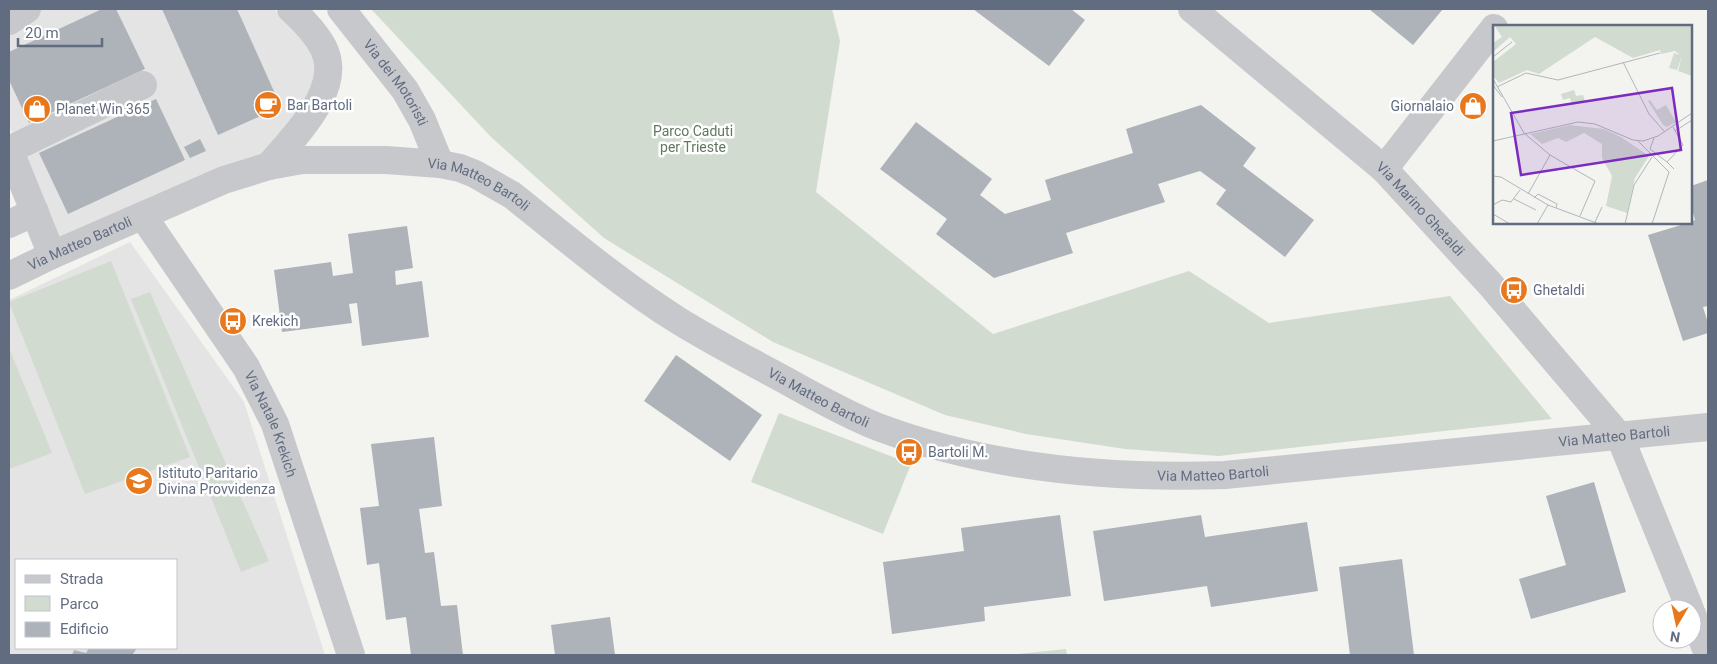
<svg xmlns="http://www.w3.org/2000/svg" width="1717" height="664" viewBox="0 0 1717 664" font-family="Roboto,sans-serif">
<rect width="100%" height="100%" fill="#f3f4ef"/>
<!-- built -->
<g fill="#e3e4e3" fill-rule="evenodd">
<polygon points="42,9 274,9 300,35 319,60 313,98 264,160 57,243 9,125 9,30"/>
<path d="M130 242 244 402 325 655H9V300ZM16 560H176V648H16Z"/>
</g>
<!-- green -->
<g fill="#d2dbd0">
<polygon points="371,9 832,9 840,41 816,192 993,334 1189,271 1269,323 1450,296 1552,419 1219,456 1125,449 1026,434 945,415 773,342 604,238 491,137"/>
<polygon points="111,261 190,457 85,494 9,302"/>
<polygon points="150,292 269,561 241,572 131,299"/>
<polygon points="9,348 52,453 9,469"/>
<polygon points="779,413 911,464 883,534 751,482"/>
<polygon points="1066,649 1067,655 1010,655"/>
</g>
<!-- building -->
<g fill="#aeb2b9">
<polygon points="102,9 116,9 145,69 29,123 9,80 9,52"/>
<polygon points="162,9 237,9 281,107 218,135"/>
<polygon points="973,9 1071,9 1085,20 1049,66"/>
<polygon points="1369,9 1443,9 1413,45"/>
<polygon points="156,99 185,160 68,214 39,153"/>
<polygon points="1201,105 1256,148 1243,166 1314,220 1285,257 1216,204 1226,190 1200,171 1158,184 1165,202 1066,233 1073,253 994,278 936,234 947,219 880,169 916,122 992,179 980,195 1005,214 1051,200 1045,180 1133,153 1126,129"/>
<polygon points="200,139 206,151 190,158 184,147"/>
<polygon points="1708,180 1708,306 1703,307 1708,323 1708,333 1683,341 1648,235 1691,222 1695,220 1691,206 1691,186"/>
<polygon points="407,226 413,268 395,271 396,285 422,281 429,337 362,346 357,303 349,304 352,323 282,332 274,270 331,262 333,276 353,273 348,234"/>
<polygon points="676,355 762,415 730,461 644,401"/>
<polygon points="434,437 442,506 419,509 425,553 434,552 441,606 457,605 463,655 411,655 406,617 386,620 379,563 367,565 360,508 379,506 371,444"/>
<polygon points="1594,482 1626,592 1531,619 1519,579 1566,565 1546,496"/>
<polygon points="1060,515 1071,596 984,607 985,621 892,634 883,562 964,551 961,528"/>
<polygon points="1201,515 1205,537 1307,522 1318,591 1211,607 1207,586 1104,601 1093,531"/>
<polygon points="1402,559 1414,655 1350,655 1339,567"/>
<polygon points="610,617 615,655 555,655 551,625"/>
<polygon points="89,648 137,648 133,654 136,655 72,655 74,650 86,653"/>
</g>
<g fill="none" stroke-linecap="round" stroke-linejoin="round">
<!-- minor -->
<g stroke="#c6c8cc" stroke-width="28">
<path id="s1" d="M341 9 405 90 422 120 440 164"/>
<path id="s2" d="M1192 9 1384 169 1490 284 1620 437 1690 609"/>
<polyline points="9,21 27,9"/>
<polyline points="9,149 52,255"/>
<polyline points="9,150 143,85"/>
<path d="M269 166C293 137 345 89 323 47 315 32 303 20 291 9"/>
<polyline points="1384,169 1494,28"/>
<path id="s3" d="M143 216 246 367 275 424 351 655"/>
<polyline points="9,224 35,212"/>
<path id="s4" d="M9 276 52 255 224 180 269 166 302 160H386L440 164 460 168 475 174 512 195C566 238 620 284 679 321 713 342 748 360 783 379 814 396 845 414 878 427 987 468 1110 479 1225 475L1708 427"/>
<polyline points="1692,614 1708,654"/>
</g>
</g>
<!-- icons -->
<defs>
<g id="cafe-disc" transform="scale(1.4375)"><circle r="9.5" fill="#e8781b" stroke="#fff"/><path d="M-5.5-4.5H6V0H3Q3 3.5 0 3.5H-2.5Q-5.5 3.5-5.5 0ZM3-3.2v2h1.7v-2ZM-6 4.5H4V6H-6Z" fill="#fff"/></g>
<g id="shop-disc" transform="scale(1.4375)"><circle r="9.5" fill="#e8781b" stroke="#fff"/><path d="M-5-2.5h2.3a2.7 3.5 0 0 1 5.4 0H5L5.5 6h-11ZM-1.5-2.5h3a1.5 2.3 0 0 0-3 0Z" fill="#fff"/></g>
<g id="bus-disc" transform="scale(1.4375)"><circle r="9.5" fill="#e8781b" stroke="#fff"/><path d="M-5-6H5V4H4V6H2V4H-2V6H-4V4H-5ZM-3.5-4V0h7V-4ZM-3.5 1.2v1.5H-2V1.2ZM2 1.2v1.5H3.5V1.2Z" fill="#fff"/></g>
<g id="school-disc" transform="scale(1.4375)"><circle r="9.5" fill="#e8781b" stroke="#fff"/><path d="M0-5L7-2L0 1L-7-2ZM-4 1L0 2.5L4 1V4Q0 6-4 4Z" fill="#fff"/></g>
</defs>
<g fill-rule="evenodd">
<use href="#cafe-disc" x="268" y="105"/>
<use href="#shop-disc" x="1473" y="106"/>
<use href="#shop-disc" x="37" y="109"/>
<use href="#bus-disc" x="1514" y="290"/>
<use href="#bus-disc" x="233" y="321"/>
<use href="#bus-disc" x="909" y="452"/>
<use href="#school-disc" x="139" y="481"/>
</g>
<g text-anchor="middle" stroke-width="5" stroke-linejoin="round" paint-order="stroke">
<!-- street labels -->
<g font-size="14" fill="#626c81" stroke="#fff">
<text dy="5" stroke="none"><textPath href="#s1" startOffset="92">Via dei Motoristi</textPath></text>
<text dy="5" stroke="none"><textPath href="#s4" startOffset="498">Via Matteo Bartoli</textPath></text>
<text dy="5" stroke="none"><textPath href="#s2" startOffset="304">Via Marino Ghetaldi</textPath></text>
<text dy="5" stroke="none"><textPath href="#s4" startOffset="78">Via Matteo Bartoli</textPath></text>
<text dy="5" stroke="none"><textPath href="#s4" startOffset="902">Via Matteo Bartoli</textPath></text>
<text dy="5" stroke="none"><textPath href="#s3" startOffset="245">Via Natale Krekich</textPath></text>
<text dy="5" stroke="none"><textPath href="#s4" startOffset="1712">Via Matteo Bartoli</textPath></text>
<text dy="5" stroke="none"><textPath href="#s4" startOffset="1309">Via Matteo Bartoli</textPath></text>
</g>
<!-- poi labels -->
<g font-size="14" fill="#626c81" stroke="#fff" text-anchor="start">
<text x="287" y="110">Bar Bartoli</text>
<text x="1454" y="111" text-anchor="end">Giornalaio</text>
<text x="56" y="114">Planet Win 365</text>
<text x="1533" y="295">Ghetaldi</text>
<text x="252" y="326">Krekich</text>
<text x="928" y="457">Bartoli M.</text>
<text x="158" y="478">Istituto Paritario<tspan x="158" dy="16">Divina Provvidenza</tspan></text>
</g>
<!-- park labels -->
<g font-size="14" fill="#617861" stroke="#fff">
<text x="693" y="136">Parco Caduti<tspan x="693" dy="16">per Trieste</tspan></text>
</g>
</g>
<!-- overview -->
<g transform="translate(1493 25)">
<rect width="199" height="199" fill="#f3f4ef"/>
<path d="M1 0H199V51L185 46 189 31 184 45 176 43 181 28 187 30 182 26 168 29 167 25 140 33 102 12 46 49 34 45 6 58 0 51V37L23 19 17 12 0 27V18L9 12ZM81 65 83 71 90 70 92 76 79 80 77 73 70 75 68 69ZM157 75 164 85 173 80 183 97 174 102 170 100 155 76ZM77 100 111 104 128 112 156 131 142 153 134 188 113 181 119 151 109 133V119L91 108 73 117 65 113 49 119 37 109Z" fill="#d2dbd0"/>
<path fill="none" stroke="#b0b6bc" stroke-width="1" d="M0 32 19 17M130 37 156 89 171 106M0 54 31 108 57 130 102 156 87 191M0 60 9 72M4 62 33 48 65 55 167 28M180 102 190 120 174 137 181 144M182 106 199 95M161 113 157 124 174 137M0 116 85 97 102 99 140 115 150 116 165 111 199 88M145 116 176 147 159 199M0 151 8 152 55 180 106 199M35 169 57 130M41 173 45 169 64 179 63 183M21 174 43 185M0 180 9 175 18 177 27 165M0 189 17 199M102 197 109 182M44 199 55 180M132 199 141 160 159 132"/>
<path fill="#7b2cbf" fill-opacity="0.15" stroke="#7b2cbf" stroke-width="2.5" d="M179 63 188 125 28 150 18 88Z"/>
<rect width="199" height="199" fill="none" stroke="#626c81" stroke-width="2.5"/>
</g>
<!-- border -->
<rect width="1717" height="664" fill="none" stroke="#626c81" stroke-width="20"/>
<!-- legend -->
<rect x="15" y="559" width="162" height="90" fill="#ffffff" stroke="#c0c4cd"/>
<rect x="25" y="575" width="25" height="8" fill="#c6c8cc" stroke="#c0c4cd"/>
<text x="60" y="584" font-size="15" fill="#626c81">Strada</text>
<rect x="25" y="596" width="25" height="15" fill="#d2dbd0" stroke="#c0c4cd"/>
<text x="60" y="609" font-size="15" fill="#626c81">Parco</text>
<rect x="25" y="622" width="25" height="15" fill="#aeb2b9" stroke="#c0c4cd"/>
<text x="60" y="634" font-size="15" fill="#626c81">Edificio</text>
<!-- north arrow -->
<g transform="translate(1677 624) rotate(189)"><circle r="24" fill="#ffffff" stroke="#c0c4cd"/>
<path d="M0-4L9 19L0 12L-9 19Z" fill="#e8781b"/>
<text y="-8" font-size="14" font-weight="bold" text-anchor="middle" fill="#626c81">N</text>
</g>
<!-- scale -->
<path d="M18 38v8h84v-8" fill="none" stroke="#626c81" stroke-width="2.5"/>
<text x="25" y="38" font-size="15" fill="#626c81" stroke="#ffffff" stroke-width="4" paint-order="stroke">20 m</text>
</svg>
